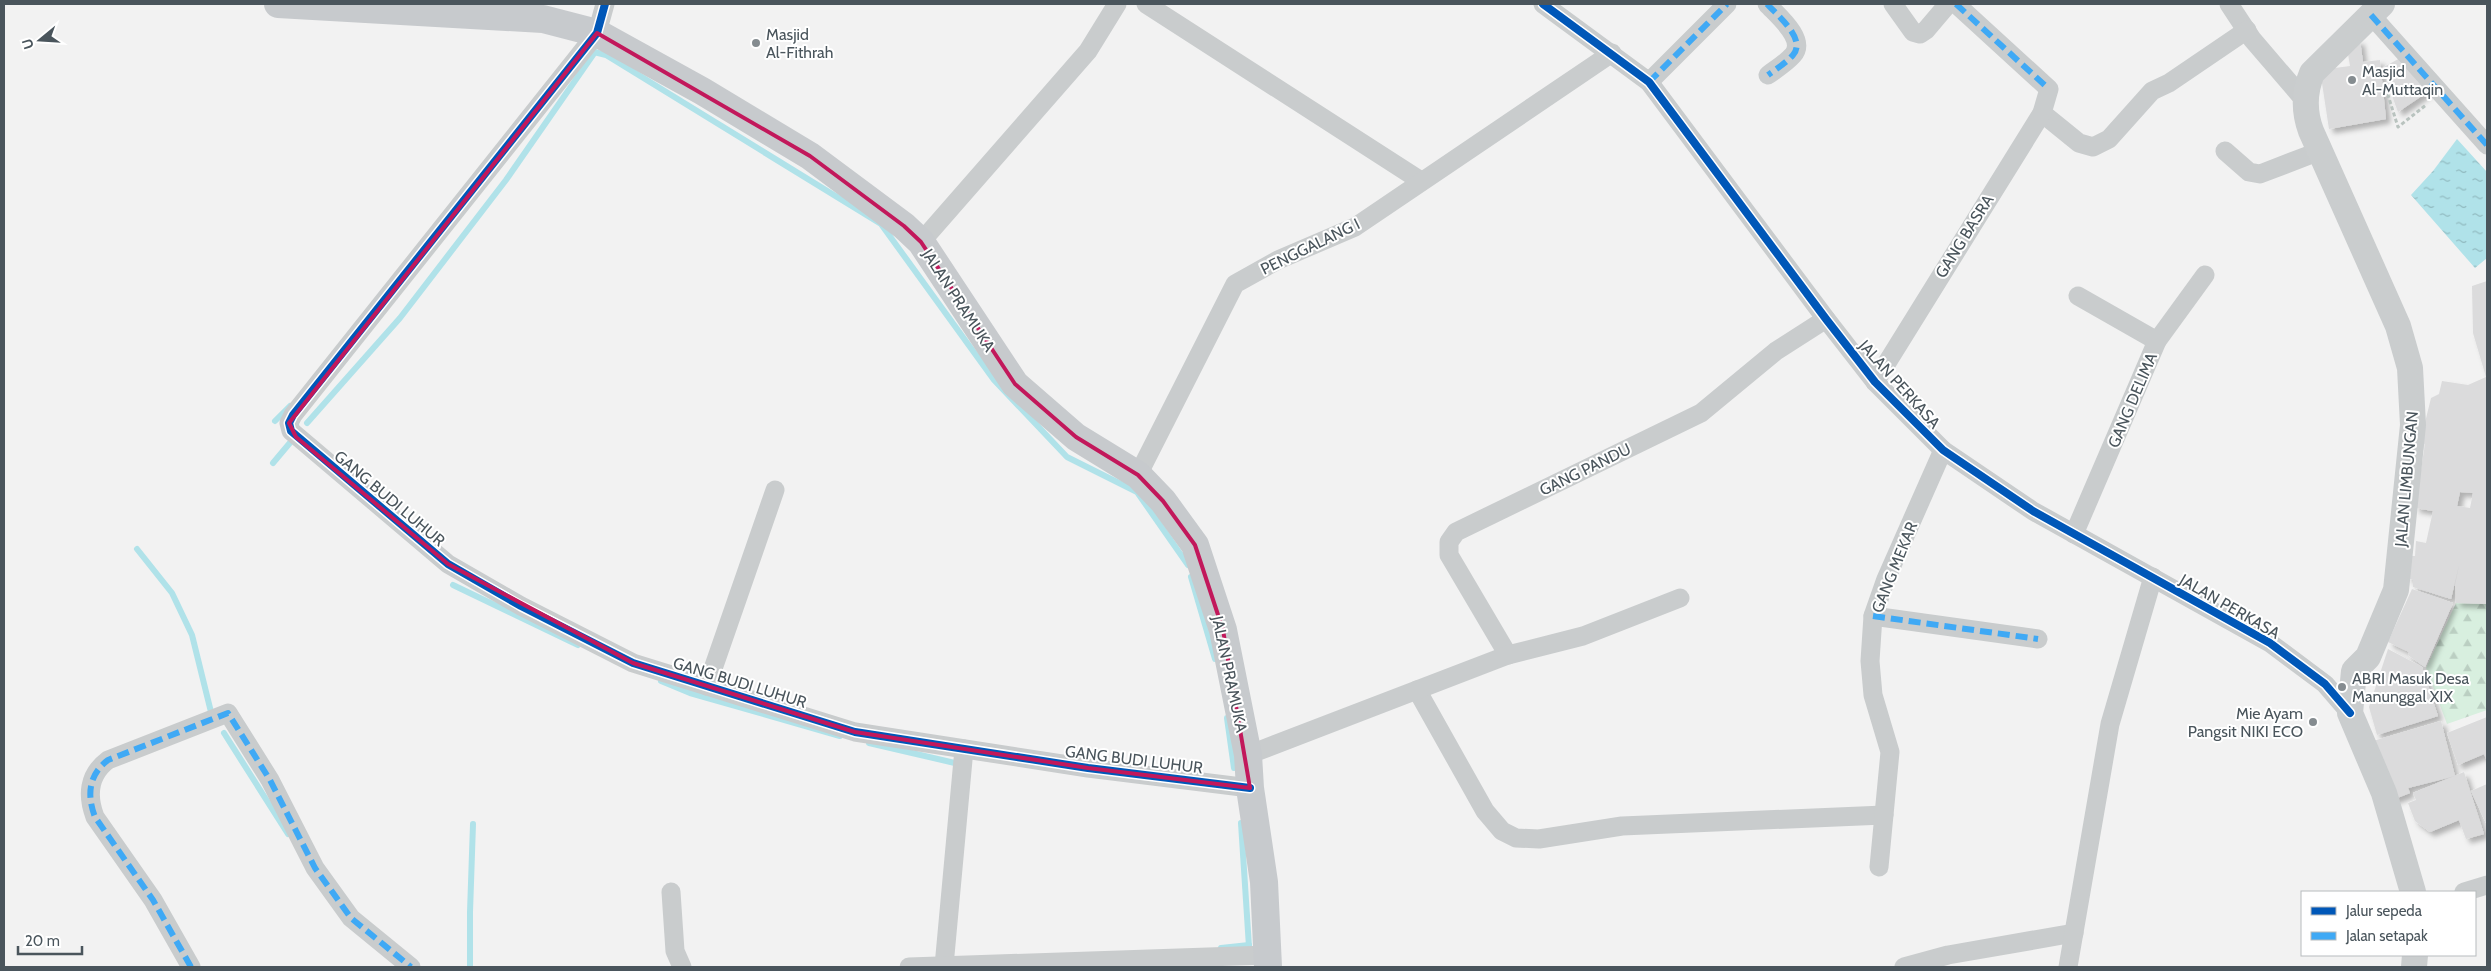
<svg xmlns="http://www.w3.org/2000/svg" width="2491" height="971" viewBox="0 0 2491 971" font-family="Cabin,sans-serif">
<defs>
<pattern id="forest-firs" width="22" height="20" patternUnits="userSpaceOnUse" patternTransform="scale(1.25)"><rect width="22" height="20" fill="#d8efdf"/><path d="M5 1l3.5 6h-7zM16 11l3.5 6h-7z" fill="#bbcfc2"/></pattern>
<pattern id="water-ripples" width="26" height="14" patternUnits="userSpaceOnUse" patternTransform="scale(1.25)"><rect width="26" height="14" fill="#b0e2e9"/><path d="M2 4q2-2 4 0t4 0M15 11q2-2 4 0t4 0" fill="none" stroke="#91bac0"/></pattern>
<filter id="shadow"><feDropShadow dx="4.5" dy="4.5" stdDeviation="2.5" flood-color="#0004"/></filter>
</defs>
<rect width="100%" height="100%" fill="#f2f2f2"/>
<!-- forest -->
<polygon fill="url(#forest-firs)" points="2456,603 2487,604 2487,710 2447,724 2426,668"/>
<!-- water -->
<polygon fill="url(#water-ripples)" points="2457,139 2487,172 2487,258 2475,268 2411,195 2433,171"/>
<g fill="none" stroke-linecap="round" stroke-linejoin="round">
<!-- stream -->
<g stroke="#b0e2e9" stroke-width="6">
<polyline points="594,52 606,55 881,224 994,380 1067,457 1137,492 1188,565"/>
<polyline points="275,421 290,406"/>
<polyline points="307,423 400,318 506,180 595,52"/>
<polyline points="273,463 294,438"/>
<polyline points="137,549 172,593 192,635 211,712"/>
<polyline points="1191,577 1215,659"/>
<polyline points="453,585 578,645"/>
<polyline points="661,681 690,693 840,736"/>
<polyline points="1227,718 1234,768"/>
<polyline points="224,733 288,834"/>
<polyline points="869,743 959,764 959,766"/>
<polyline points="1241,823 1249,947"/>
<polyline points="1221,948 1249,945"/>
<polyline points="470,967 470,912 473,824"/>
</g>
</g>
<!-- building -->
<g fill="#dbdbdc" fill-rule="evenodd" filter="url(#shadow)">
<polygon points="2360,40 2363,62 2380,60 2386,119 2329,129 2320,70 2350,66 2346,42"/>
<polygon points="2402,57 2429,91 2398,112 2382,68"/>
<path d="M2487 281V604L2456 603 2455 585 2459 565 2451 599 2413 587V580L2408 578 2409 556H2415L2416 541 2426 543 2433 511 2415 508 2425 444 2420 443 2431 398 2439 394 2442 381 2468 385 2486 377 2473 333 2472 286ZM2460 492 2473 493 2470 508 2457 506Z"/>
<polygon points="2412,589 2453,603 2425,667 2408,655 2409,652 2388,642"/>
<polygon points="2388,649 2422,667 2438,716 2377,735 2369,707"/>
<polygon points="2487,717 2487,761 2484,754 2458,765 2447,733"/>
<polygon points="2441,721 2455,776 2408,788 2410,793 2392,800 2373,741"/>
<polygon points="2464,772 2484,834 2466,839 2459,820 2430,832 2415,821 2408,803 2416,800 2413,793"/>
<polygon points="2487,784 2487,825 2471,791"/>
</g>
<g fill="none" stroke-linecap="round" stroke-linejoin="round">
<!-- path -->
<polyline stroke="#b9c3bf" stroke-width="3" stroke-dasharray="4 2.5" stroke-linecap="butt" points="2383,90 2387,92 2398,127 2426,105"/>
<!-- street -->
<g stroke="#c9cccd" stroke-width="19">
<polyline points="605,4 597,33 293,415 289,423 291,431 448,564 521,606 633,663 855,732 1088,768 1250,788"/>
<polyline points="1146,4 1421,181"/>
<polyline points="1543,4 1649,82 1826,319 1875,382 1943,450 2033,511 2270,643 2325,684 2350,713"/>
<path d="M1767 4C1777 15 1807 39 1793 55 1786 63 1776 69 1768 75"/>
<polyline points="1893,4 1913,32 1920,34 1926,30 1948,4"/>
<polyline points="2229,4 2252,39 2306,102"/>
<polyline points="2371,15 2487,145"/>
<polyline points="1649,82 1727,4"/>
<polyline points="2042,113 2079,143 2093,147 2109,139 2152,91 2169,83 2247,30"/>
<polyline points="2225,151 2249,172 2260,174 2320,151"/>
<polyline points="921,242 1088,51 1117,4"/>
<polyline points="2078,296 2157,341"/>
<polyline points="1875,382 2042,113 2049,89 1956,4"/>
<polyline points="1138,475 1235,284 1278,260 1355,227 1612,53"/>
<polyline points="2074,534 2157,341 2205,275"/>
<polyline points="1873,616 2038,639"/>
<polyline points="1508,655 1449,555 1449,542 1456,532 1701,413 1776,351 1826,319"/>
<polyline points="707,686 775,490"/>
<polyline points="1417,690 1485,811 1502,831 1516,838 1539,839 1622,826 1884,815"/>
<polyline points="1248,755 1508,655 1583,636 1680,598"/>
<polyline points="1879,867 1890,752 1873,695 1870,661 1873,616 1886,579 1943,450"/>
<polyline points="671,892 675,951 682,967"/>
<polyline points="2464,892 2487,885"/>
<polyline points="944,966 964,749"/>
<path d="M191 967 153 900 95 817C87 796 88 775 108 760L228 713 270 780 315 868 351 918 411 967"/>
<polyline points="909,967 1267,955"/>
<polyline points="1904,967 1948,955 2074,933"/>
<polyline points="2068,967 2110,724 2153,577"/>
</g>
<!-- secondary -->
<g stroke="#cacdce" stroke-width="26">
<path d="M2382 4 2312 73C2304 92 2304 112 2311 131L2398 326 2410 368 2413 425 2396 590 2368 657 2354 671 2350 713 2384 793 2413 892"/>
<polyline points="2414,967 2415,955"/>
</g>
<!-- primary -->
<polyline stroke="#c7cacd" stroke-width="28" points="278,4 543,19 597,33 702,91 810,156 904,226 921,242 1015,384 1076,437 1138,475 1163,501 1195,545 1223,630 1248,755 1250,788 1264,882 1268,967"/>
<!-- quiet -->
<g stroke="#3fa9f5" stroke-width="6" stroke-dasharray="12 6" stroke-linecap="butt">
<path d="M1767 4C1777 15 1807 39 1793 55 1786 63 1776 69 1768 75"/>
<polyline points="1956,4 2049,89"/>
<polyline points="2371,15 2487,145"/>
<polyline points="1649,82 1727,4"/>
<polyline points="1873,616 2038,639"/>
<path d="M191 967 153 900 95 817C87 796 88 775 108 760L228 713 270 780 315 868 351 918 411 967"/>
</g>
<!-- cycleway casing -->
<g stroke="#fff" stroke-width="11">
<g id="cycleway">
<polyline points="605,4 597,33 293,415 289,423 291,431 448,564 521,606 633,663 855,732 1088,768 1250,788"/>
<polyline points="1543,4 1649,82 1826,319 1875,382 1943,450 2033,511 2270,643 2325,684 2350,713"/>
</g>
</g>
<!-- cycleway -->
<use href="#cycleway" stroke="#0057b8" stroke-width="8"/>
</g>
<!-- marked area -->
<path fill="none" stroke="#c2185b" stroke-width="4" stroke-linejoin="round" d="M597 33 810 156 904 226 921 242 1015 384 1076 437 1138 475 1163 501 1195 545 1223 630 1250 788 1088 768 855 732 633 663 448 564 296 437 289 423Z"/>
<!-- markers -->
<g fill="#858c90" stroke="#fff" stroke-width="2">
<circle cx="756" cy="43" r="5"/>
<circle cx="2352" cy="80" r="5"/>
<circle cx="2342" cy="687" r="5"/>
<circle cx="2313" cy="722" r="5"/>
</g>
<g text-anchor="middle" stroke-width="4" stroke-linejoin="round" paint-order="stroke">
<!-- poi labels -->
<g font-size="16" fill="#4a555c" stroke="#fff" text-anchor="start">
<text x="766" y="40">Masjid<tspan x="766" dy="18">Al-Fithrah</tspan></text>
<text x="2362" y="77">Masjid<tspan x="2362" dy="18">Al-Muttaqin</tspan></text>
<text x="2352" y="684">ABRI Masuk Desa<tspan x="2352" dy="18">Manunggal XIX</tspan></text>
<text x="2303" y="719" text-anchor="end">Mie Ayam<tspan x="2303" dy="18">Pangsit NIKI ECO</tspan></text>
</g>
<!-- street labels -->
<g font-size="16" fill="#4a555c" stroke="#fff">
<text transform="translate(1964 236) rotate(-58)" y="6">GANG BASRA</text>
<text transform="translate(1310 246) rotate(-26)" y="6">PENGGALANG I</text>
<text transform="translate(959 300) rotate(57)" y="6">JALAN PRAMUKA</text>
<text transform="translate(1900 384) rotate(48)" y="6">JALAN PERKASA</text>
<text transform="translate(2132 400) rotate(-67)" y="6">GANG DELIMA</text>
<text transform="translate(1585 469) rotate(-26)" y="6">GANG PANDU</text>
<text transform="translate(2406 479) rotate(-85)" y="6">JALAN LIMBUNGAN</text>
<text transform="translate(390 498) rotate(40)" y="6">GANG BUDI LUHUR</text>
<text transform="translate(1894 567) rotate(-68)" y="6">GANG MEKAR</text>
<text transform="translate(2230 606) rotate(30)" y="6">JALAN PERKASA</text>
<text transform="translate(1230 674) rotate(78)" y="6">JALAN PRAMUKA</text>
<text transform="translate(740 682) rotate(17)" y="6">GANG BUDI LUHUR</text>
<text transform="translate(1134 759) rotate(7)" y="6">GANG BUDI LUHUR</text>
</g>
</g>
<!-- border -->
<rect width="2491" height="971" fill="none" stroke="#4a555c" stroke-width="10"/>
<!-- legend -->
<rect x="2301" y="891" width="175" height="65" fill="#ffffff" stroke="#b7bbbe"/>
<rect x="2311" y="907" width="25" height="8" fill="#0057b8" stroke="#b7bbbe"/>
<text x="2346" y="916" font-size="15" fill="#4a555c">Jalur sepeda</text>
<rect x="2311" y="932" width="25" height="8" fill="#3fa9f5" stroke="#b7bbbe"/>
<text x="2346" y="941" font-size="15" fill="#4a555c">Jalan setapak</text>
<!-- north arrow -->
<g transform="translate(40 40) rotate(252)" stroke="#ffffff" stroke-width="4" paint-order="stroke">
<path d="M0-4L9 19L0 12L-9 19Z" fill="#4a555c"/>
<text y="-8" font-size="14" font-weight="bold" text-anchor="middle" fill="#4a555c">U</text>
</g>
<!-- scale -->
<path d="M18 946v8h64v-8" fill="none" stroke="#4a555c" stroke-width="2.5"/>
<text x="25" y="946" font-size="15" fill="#4a555c" stroke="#ffffff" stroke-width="4" paint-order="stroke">20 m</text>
</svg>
